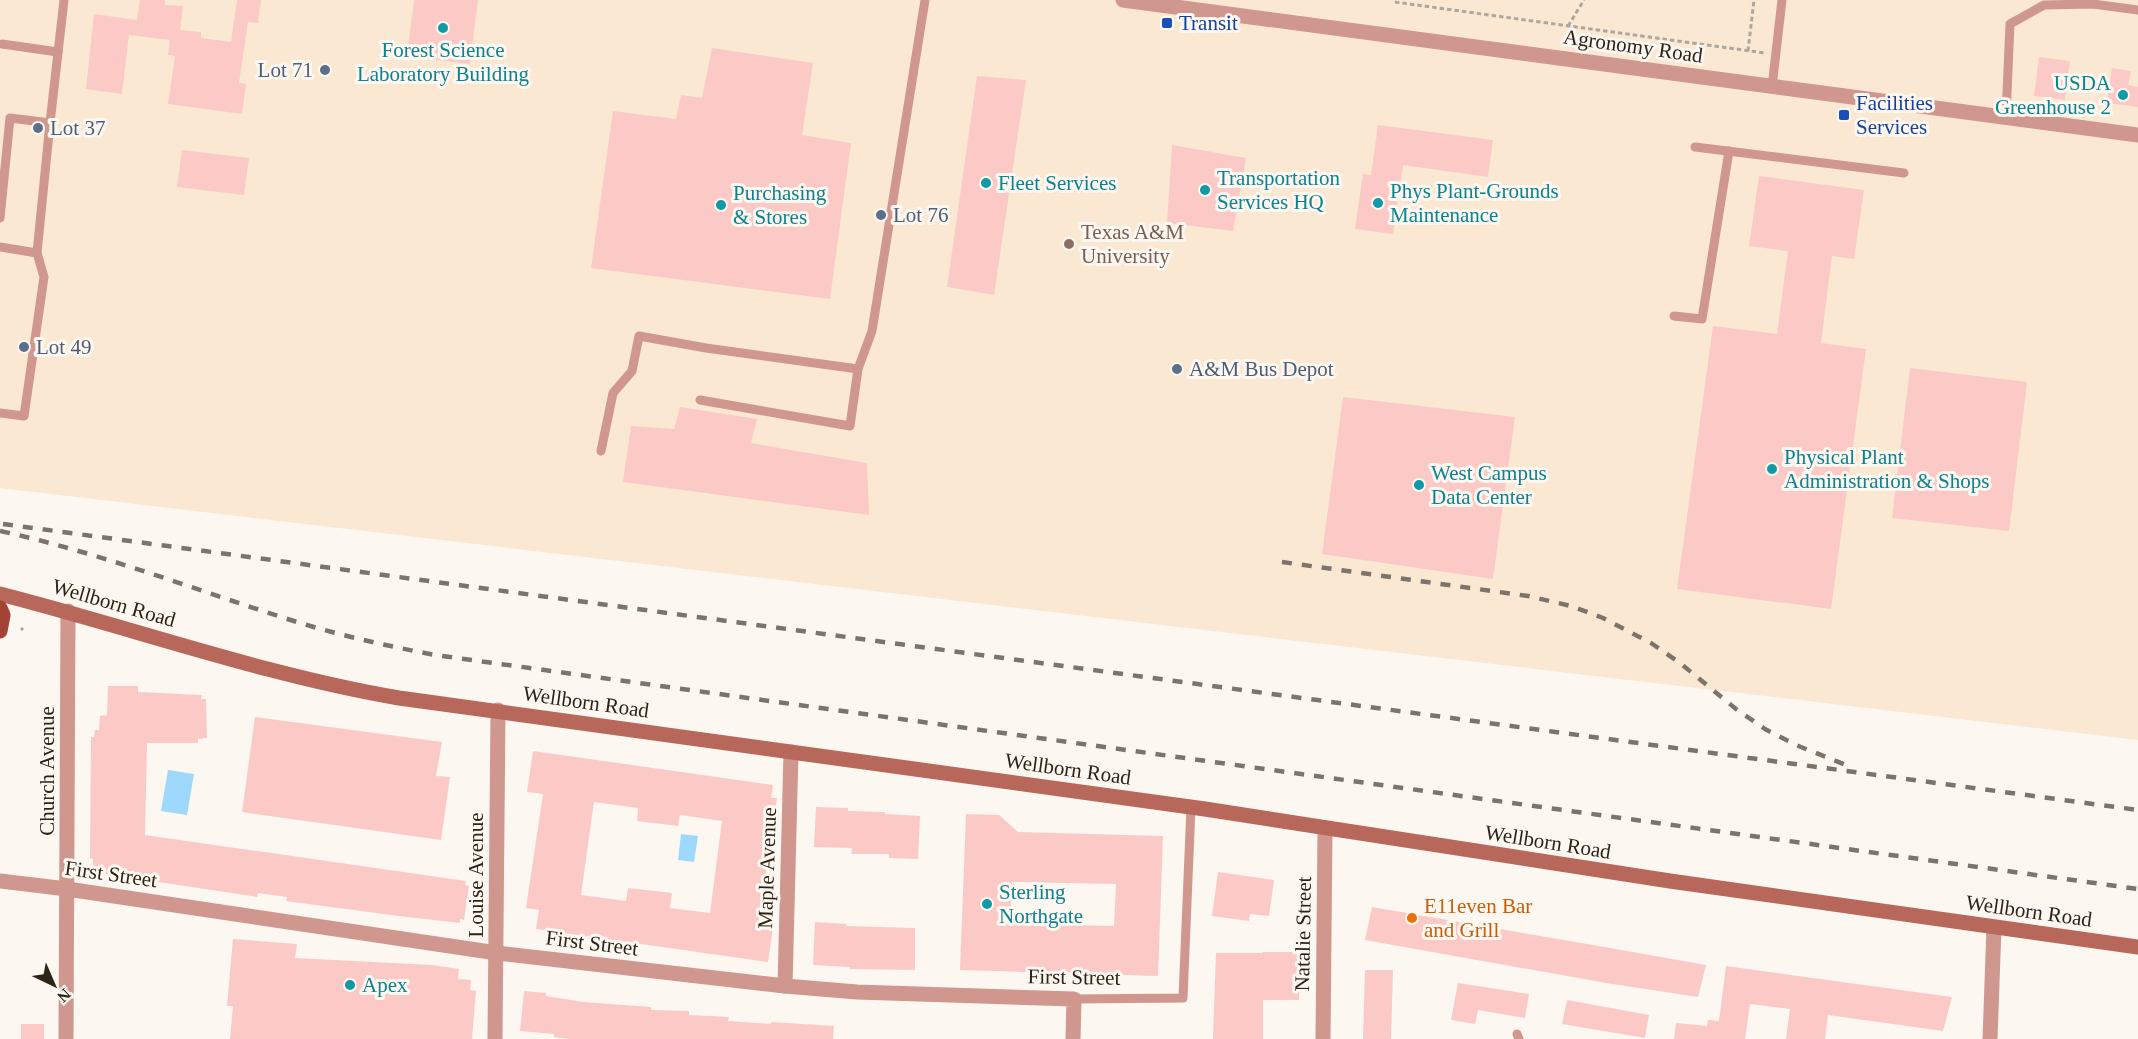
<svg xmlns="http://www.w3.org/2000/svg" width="2138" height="1039" viewBox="0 0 2138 1039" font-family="'Times New Roman',serif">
<rect width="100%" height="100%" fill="#fcf7f0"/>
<!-- built -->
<polygon fill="#fbe8d2" points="0,0 2138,0 2138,740 0,488"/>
<!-- water -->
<g fill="#9ed9fb">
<polygon points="168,770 194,774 187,815 161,811"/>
<polygon points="681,834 698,836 694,862 678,860"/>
</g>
<!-- building -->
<g fill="#fccac6" fill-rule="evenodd">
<polygon points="140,0 165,0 165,5 183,6 180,30 201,32 201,38 231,42 237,0 261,0 258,23 248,22 239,83 246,84 242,114 168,104 175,56 168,55 170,40 129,35 122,94 86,89 94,14 137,20"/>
<polygon points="414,0 478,0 470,64 407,56"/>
<polygon points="712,48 813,63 802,135 851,143 830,299 591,268 613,111 676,119 681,95 702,98"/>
<polygon points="2039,57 2070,61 2065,100 2034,96"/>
<polygon points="2112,68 2131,71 2128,85 2138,87 2138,107 2107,103"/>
<polygon points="977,76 1026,80 994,295 947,287"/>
<polygon points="1378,125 1493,140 1488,177 1403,165 1393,234 1355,229 1363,174 1371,175"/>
<polygon points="1172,145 1246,158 1233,231 1167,223"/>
<polygon points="182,150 249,158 244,195 177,187"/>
<polygon points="1759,176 1864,190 1854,259 1832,256 1821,343 1866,349 1831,609 1677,589 1713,326 1777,334 1788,251 1749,246"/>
<polygon points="1910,368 2027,382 2009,531 1892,518"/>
<polygon points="1343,397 1515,417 1493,579 1322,554"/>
<polygon points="680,407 757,419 751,443 867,463 869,515 623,482 631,426 674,429"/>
<polygon points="108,686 138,686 138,692 202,695 201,699 206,699 207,738 198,739 198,743 147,743 145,835 466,881 465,885 469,886 464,920 460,919 460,923 399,916 286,901 287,897 258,893 257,897 93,872 93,859 90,858 91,737 94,737 95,730 99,730 100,716 107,715"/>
<polygon points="255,717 442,742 436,776 450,777 441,840 242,812"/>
<path d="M533 751 773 785 771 798H777L758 924 773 927 768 962 536 929 539 910 526 908 543 794 527 792ZM594 802 638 808 637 821 678 826 680 815 722 821 710 913 670 908 672 893 628 888 626 901 581 895Z"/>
<polygon points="816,807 848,808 848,811 885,812 885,814 920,816 918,859 889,858 889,854 851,854 852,848 814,847"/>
<path d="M966 814 999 815 1018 832 1163 836 1158 976 960 970ZM1012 882 1116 884 1114 926 1010 924Z"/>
<polygon points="1218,872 1274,880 1269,916 1250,914 1249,921 1212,916"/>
<polygon points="1372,907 1610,948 1706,965 1698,997 1606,983 1365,940"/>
<polygon points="815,922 846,924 846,926 915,928 915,970 850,969 850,967 813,965"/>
<polygon points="233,939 297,944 295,958 432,965 459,969 458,979 471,980 470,990 476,991 472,1039 230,1039 233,1006 227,1006"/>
<polygon points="1262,952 1300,952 1299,1000 1263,1000 1263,1039 1213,1039 1216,953 1262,953"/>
<polygon points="1726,966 1952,997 1943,1031 1828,1015 1825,1039 1786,1039 1790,1009 1750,1004 1745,1039 1674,1039 1676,1023 1707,1026 1708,1020 1719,1021"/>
<polygon points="1365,970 1393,970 1391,1039 1363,1039"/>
<polygon points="1458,983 1529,994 1525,1018 1478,1010 1475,1024 1451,1020"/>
<polygon points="524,991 546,993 546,996 583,1002 651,1007 651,1010 689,1011 689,1015 729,1017 728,1021 771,1024 771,1022 834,1026 833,1039 569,1039 554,1037 554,1034 520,1031"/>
<polygon points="1567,1000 1649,1015 1645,1038 1562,1024"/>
<rect x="21" y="1024" width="23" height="15"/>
</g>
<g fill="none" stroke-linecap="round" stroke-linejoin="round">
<!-- path -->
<g stroke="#ada79e" stroke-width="3" stroke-dasharray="4.5 3" stroke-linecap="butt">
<polyline points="1395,2 1765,53"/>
<polyline points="1568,26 1584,0"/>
<polyline points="1748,51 1754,0"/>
<polyline points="21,628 23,630"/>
</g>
<!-- service -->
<g stroke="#d0978e" stroke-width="9">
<polyline points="2,44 58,52"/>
<polyline points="1772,87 1782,0"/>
<polyline points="2006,116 2010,24 2044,5 2093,4 2138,10"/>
<polyline points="50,123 64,0"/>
<polyline points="1695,147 1904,173"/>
<polyline points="0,218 10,118 50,123 37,253 44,277 24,416 0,413"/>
<polyline points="0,247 37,253"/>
<polyline points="1674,316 1702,319 1729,151"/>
<polyline points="700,400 850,426 858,369"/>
<polyline points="601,451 613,393 632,371 639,336 706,348 858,369 872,331 925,0"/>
<polyline points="1074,999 1183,998 1191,807"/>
<polyline points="1517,1034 1519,1039"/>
</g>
<!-- minor -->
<g stroke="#d0978e" stroke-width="15">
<polyline points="0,881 67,889 497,953 785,986 857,992 1074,999 1073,1039"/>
<polyline points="785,986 791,752"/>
<polyline points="66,1039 68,611"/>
<polyline points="495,1039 498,710"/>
<polyline points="1323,1039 1325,829"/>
<polyline points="1990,1039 1994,927"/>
</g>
<!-- tertiary -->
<polyline stroke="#d0978e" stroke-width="15" points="1123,0 2138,135"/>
<!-- secondary -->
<path stroke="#b8675b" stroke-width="15" d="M0 594C133 628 264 675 399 698L1205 809 1670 881 2138 947"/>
<!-- primary -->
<polyline stroke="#a44237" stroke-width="15" points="0,608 3,615 0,631"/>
<!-- rail -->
<g stroke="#7c746a" stroke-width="4.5" stroke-dasharray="10 10" stroke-linecap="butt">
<polyline points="3,524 2138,810"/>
<path d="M0 531C102 553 198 591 297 622 342 636 388 646 435 655L2138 889"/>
<polyline points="1282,562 1528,596 1571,606 1603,618 1651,643 1680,663 1736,709 1765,729 1796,745 1846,765"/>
</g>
</g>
<!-- markers -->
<g fill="#1a4fb4" stroke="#fcf7f0" stroke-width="2">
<rect x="1161" y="17" width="12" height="12" rx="3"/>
<rect x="1838" y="109" width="12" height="12" rx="3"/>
</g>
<g fill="#0f9aa8" stroke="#fcf7f0" stroke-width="2">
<circle cx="443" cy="28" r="6"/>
<circle cx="2123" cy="95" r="6"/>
<circle cx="986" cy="183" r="6"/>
<circle cx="1205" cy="190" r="6"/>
<circle cx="1378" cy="203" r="6"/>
<circle cx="721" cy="205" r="6"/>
<circle cx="1772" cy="469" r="6"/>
<circle cx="1419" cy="485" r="6"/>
<circle cx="987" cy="904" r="6"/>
<circle cx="350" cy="985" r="6"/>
</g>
<g fill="#5c6f8a" stroke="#fcf7f0" stroke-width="2">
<circle cx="325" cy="70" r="6"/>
<circle cx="38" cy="128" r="6"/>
<circle cx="881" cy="215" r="6"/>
<circle cx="24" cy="347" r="6"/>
<circle cx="1177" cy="369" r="6"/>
</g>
<circle fill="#8d6e63" stroke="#fcf7f0" stroke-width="2" cx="1069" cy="244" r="6"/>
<circle fill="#e8710a" stroke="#fcf7f0" stroke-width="2" cx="1412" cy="918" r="6"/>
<g text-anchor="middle" stroke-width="6" stroke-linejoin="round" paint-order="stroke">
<!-- transit labels -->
<g font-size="21" fill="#164399" stroke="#fcf7f0" text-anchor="start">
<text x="1179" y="30">Transit</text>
<text x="1856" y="110">Facilities<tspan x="1856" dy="24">Services</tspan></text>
</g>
<!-- street labels -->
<g font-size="21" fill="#2d2418" stroke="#fcf7f0">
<text transform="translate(1633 46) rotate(8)" y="7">Agronomy Road</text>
<text transform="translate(114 603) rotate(16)" y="7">Wellborn Road</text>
<text transform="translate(586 702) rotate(8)" y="7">Wellborn Road</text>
<text transform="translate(1068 769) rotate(8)" y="7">Wellborn Road</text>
<text transform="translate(47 771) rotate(-90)" y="7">Church Avenue</text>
<text transform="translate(1548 842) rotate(9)" y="7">Wellborn Road</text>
<text transform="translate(767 868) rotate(-88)" y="7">Maple Avenue</text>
<text transform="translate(111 874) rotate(8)" y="7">First Street</text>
<text transform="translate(476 875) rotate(-90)" y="7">Louise Avenue</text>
<text transform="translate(2029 911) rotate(8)" y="7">Wellborn Road</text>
<text transform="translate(1303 934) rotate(-89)" y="7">Natalie Street</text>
<text transform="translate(592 943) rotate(7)" y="7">First Street</text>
<text transform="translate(1074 977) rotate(1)" y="7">First Street</text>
</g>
<!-- culture labels -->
<g font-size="21" fill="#0d838f" stroke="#fcf7f0" text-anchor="start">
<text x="443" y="57" text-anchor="middle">Forest Science<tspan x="443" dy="24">Laboratory Building</tspan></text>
<text x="2111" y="90" text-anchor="end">USDA<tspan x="2111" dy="24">Greenhouse 2</tspan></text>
<text x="1217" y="185">Transportation<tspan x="1217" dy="24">Services HQ</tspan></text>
<text x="998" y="190">Fleet Services</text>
<text x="1390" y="198">Phys Plant-Grounds<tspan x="1390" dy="24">Maintenance</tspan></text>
<text x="733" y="200">Purchasing<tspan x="733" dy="24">&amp; Stores</tspan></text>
<text x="1784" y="464">Physical Plant<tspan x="1784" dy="24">Administration &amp; Shops</tspan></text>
<text x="1431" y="480">West Campus<tspan x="1431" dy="24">Data Center</tspan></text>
<text x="999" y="899">Sterling<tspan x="999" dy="24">Northgate</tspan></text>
<text x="362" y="992">Apex</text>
</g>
<!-- service labels -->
<g font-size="21" fill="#4e5e75" stroke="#fcf7f0" text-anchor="start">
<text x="313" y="77" text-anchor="end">Lot 71</text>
<text x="50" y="135">Lot 37</text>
<text x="893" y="222">Lot 76</text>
<text x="36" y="354">Lot 49</text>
<text x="1189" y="376">A&amp;M Bus Depot</text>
</g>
<!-- education labels -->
<g font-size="21" fill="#785e54" stroke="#fcf7f0" text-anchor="start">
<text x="1081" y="239">Texas A&amp;M<tspan x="1081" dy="24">University</tspan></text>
</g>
<!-- food labels -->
<g font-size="21" fill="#c56008" stroke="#fcf7f0" text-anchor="start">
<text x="1424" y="913">E11even Bar<tspan x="1424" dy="24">and Grill</tspan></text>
</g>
</g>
<!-- north arrow -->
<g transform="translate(54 985) rotate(136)" stroke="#fcf7f0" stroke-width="4.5" paint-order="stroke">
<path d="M0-4.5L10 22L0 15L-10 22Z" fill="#2d2418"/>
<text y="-9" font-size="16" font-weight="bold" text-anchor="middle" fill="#2d2418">N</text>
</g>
</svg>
